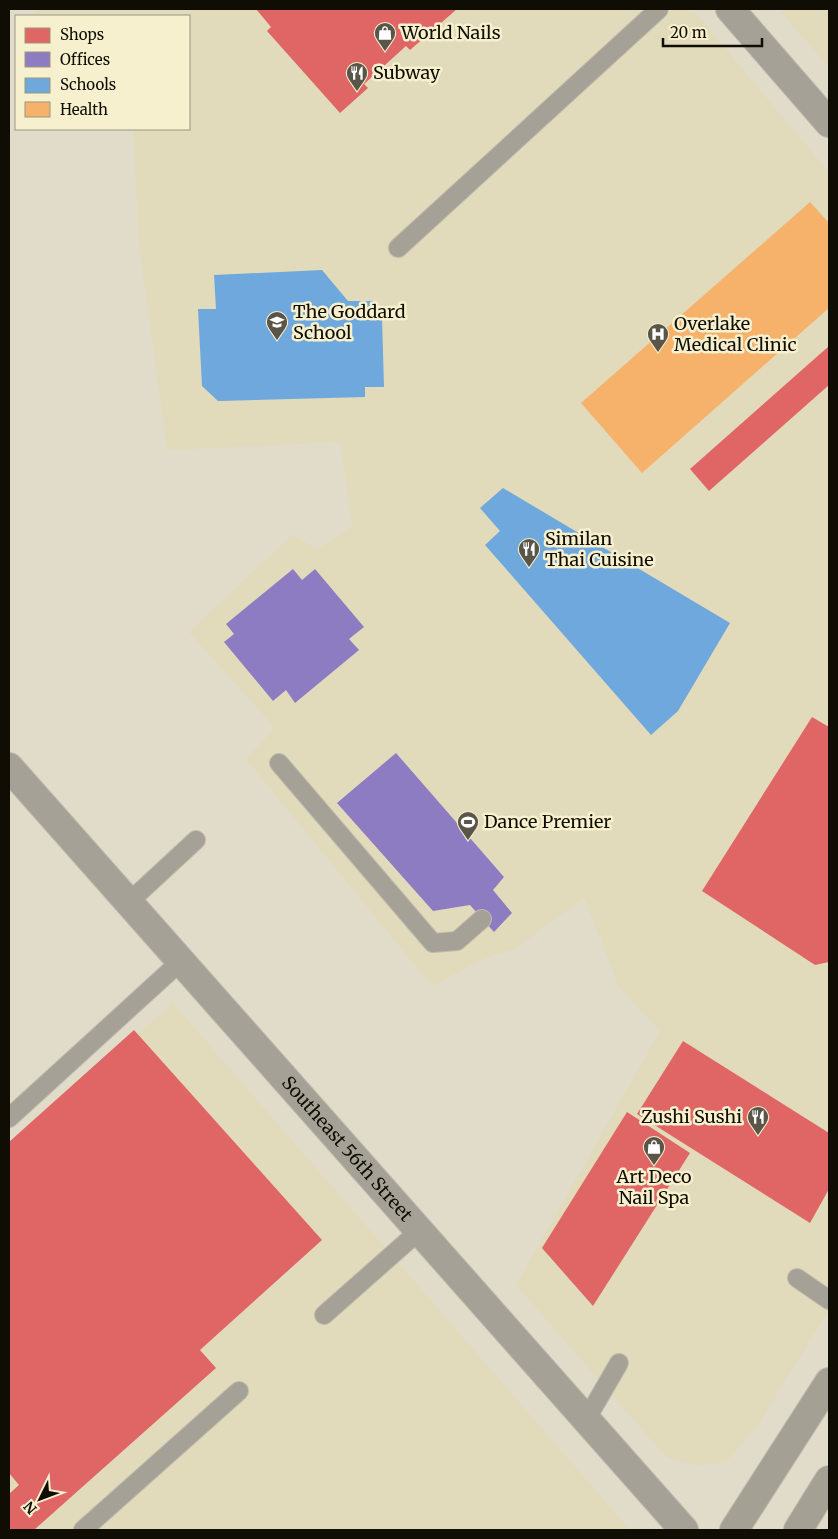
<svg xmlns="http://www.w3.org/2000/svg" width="838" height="1539" viewBox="0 0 838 1539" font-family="Merriweather,serif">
<rect width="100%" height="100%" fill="#e1dcca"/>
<!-- built -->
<g fill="#e1dabb">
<polygon points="37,9 692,9 829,172 829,1310 758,1425 725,1463 698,1465 667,1458 516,1285 660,1031 619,987 584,898 516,948 483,959 432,986 246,759 275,728 189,632 292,535 318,549 352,526 340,442 167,450 139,246 133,129 189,129 189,16 34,16"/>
<polygon points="778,9 829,9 829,67"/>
<polygon points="173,1003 630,1530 9,1530 9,1148"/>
</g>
<!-- shops -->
<g fill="#e06666">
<polygon points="256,9 457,9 410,50 406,46 364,84 368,88 340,113 267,31 271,27"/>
<polygon points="829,346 829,385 709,491 690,469"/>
<polygon points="812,717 829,727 829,962 815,965 702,891"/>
<polygon points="134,1030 322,1240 200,1350 216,1368 34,1530 9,1530 9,1494 19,1485 9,1473 9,1142"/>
<polygon points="683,1041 829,1133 829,1189 810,1223 637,1114"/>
<polygon points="627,1112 690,1153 593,1306 542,1248"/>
</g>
<!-- offices -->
<g fill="#8e7cc3">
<polygon points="293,569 302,580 315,569 364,627 349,639 359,650 295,703 286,690 273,701 224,642 234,634 226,624"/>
<polygon points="396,753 504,877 493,890 512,913 494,932 470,905 433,911 337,803"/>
</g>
<!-- schools -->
<g fill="#6fa8dc">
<polygon points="322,270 348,301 373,301 382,318 384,387 365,387 365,397 218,401 202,386 198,309 216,309 214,275"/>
<polygon points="503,488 730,623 678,711 651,735 485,545 500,531 480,508"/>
</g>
<!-- health -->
<polygon fill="#f6b26b" points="810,202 829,223 829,308 642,473 581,403"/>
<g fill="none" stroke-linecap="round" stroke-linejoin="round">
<!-- service casing -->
<g stroke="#bebaac" stroke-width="20">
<g id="service">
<polyline points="398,248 659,9"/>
<polyline points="279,763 433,943 457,941 482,919"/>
<polyline points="129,902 196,840"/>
<polyline points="9,1118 181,961"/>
<polyline points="797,1278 829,1300"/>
<polyline points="324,1315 419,1231"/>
<polyline points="586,1420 619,1363"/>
<polyline points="83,1530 239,1391"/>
</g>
</g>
<!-- minor casing -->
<g stroke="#bebaac" stroke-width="30">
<g id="minor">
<path id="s1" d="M9 767 684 1530"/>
</g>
</g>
<!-- tertiary casing -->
<g stroke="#bebaac" stroke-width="30">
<polyline id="tertiary" points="730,9 829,123"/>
</g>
<!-- secondary casing -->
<g stroke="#bebaac" stroke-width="30">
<g id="secondary">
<polyline points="734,1530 829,1382"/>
<polyline points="798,1530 829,1480"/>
</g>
</g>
<!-- service -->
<use href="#service" stroke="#a5a196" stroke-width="18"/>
<!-- minor -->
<use href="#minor" stroke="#a5a196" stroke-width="28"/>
<!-- tertiary -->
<use href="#tertiary" stroke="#a5a196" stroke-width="28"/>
<!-- secondary -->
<use href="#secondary" stroke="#a4a093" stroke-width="28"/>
</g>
<!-- icons -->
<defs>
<g id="shop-pin" transform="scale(1.125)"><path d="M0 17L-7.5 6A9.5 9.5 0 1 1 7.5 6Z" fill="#595649" stroke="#f7f0ce"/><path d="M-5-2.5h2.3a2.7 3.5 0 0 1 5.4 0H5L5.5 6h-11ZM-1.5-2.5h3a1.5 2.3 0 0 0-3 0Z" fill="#fff"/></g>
<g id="restaurant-pin" transform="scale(1.125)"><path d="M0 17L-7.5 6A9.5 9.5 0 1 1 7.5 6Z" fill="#595649" stroke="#f7f0ce"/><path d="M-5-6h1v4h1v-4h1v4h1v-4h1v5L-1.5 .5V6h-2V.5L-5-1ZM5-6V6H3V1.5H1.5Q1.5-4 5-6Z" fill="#fff"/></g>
<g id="school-pin" transform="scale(1.125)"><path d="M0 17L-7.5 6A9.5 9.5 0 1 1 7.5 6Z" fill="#595649" stroke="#f7f0ce"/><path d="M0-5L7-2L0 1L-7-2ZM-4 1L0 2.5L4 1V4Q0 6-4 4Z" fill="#fff"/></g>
<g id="hospital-pin" transform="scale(1.125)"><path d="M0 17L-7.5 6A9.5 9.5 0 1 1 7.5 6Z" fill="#595649" stroke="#f7f0ce"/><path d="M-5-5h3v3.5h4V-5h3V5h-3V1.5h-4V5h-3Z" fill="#fff"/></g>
<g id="stadium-pin" transform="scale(1.125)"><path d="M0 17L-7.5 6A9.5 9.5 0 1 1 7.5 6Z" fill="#595649" stroke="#f7f0ce"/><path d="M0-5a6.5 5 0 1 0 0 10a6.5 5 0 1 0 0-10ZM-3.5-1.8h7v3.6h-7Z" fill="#fff"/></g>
</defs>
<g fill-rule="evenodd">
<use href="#shop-pin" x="385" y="33"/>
<use href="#restaurant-pin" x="357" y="73"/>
<use href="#school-pin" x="277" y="322"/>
<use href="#hospital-pin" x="658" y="334"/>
<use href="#restaurant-pin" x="529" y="549"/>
<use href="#stadium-pin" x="468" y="822"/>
<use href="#restaurant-pin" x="758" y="1117"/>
<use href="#shop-pin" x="654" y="1147"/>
</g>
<g text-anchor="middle" stroke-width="5" stroke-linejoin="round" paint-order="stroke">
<!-- poi labels -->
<g font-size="18" fill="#100e04" stroke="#f7f0ce" text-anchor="start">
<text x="401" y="39">World Nails</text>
<text x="373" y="79">Subway</text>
<text x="293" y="318">The Goddard<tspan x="293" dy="21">School</tspan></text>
<text x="674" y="330">Overlake<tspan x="674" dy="21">Medical Clinic</tspan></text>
<text x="545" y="545">Similan<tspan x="545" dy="21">Thai Cuisine</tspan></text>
<text x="484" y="828">Dance Premier</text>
<text x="742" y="1123" text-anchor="end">Zushi Sushi</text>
<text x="654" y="1183" text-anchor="middle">Art Deco<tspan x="654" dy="21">Nail Spa</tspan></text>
</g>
<!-- street labels -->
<g font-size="18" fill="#100e04" stroke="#f7f0ce">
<text dy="6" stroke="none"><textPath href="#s1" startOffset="510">Southeast 56th Street</textPath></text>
</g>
</g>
<!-- border -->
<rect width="838" height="1539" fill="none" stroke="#100e04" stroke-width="20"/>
<!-- legend -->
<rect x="15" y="15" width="175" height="115" fill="#f7f0ce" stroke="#9b967d"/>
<rect x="25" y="28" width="25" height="15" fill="#e06666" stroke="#9b967d"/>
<text x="60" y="40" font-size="15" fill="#100e04">Shops</text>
<rect x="25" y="52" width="25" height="15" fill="#8e7cc3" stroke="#9b967d"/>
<text x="60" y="65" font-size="15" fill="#100e04">Offices</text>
<rect x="25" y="78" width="25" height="15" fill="#6fa8dc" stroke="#9b967d"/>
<text x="60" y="90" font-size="15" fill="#100e04">Schools</text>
<rect x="25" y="102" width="25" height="15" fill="#f6b26b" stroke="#9b967d"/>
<text x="60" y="115" font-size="15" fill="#100e04">Health</text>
<!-- north arrow -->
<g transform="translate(40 1499) rotate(228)" stroke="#f7f0ce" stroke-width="4" paint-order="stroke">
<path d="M0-4L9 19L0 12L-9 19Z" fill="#100e04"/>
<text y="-8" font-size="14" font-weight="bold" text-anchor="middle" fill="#100e04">N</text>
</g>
<!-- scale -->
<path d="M663 38v8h99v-8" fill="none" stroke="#100e04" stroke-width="2.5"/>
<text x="670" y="38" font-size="15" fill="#100e04" stroke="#f7f0ce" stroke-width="4" paint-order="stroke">20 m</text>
</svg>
